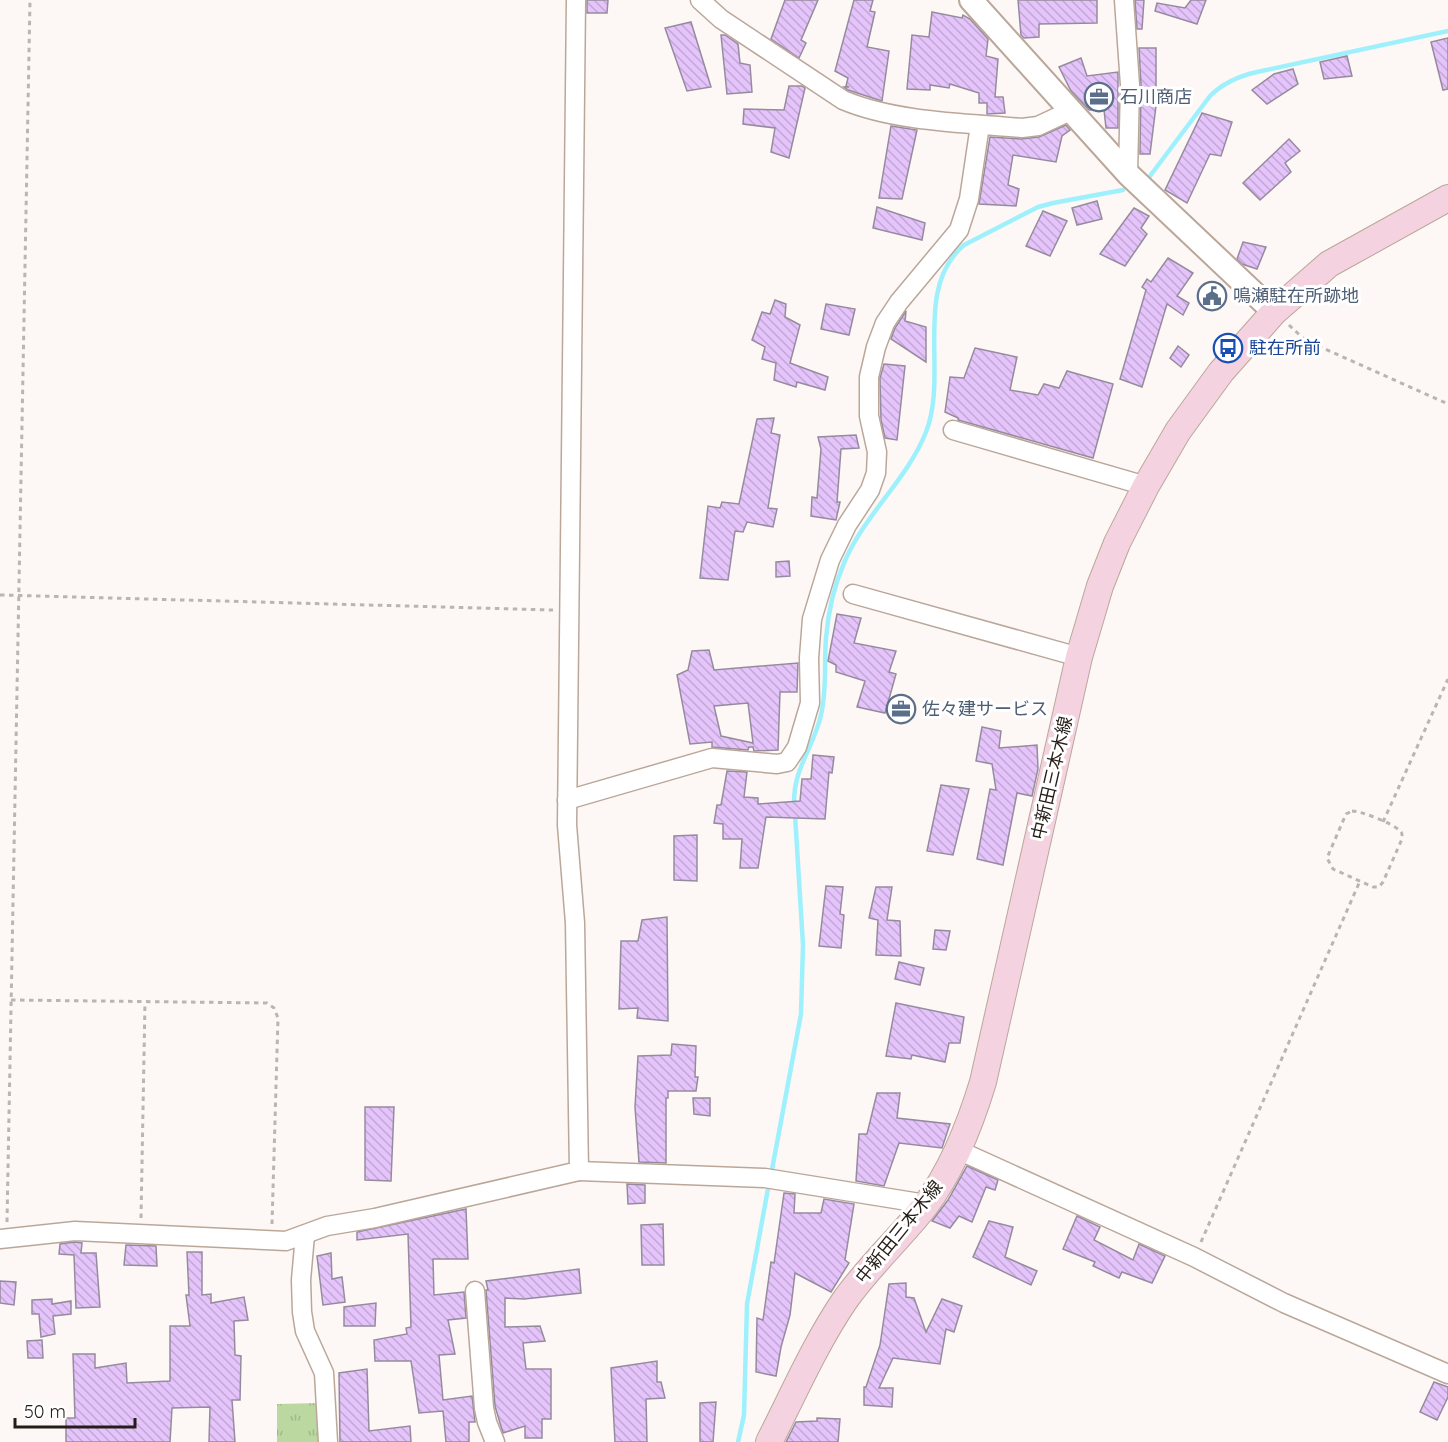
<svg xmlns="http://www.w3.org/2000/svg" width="1448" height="1442" viewBox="0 0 1448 1442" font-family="Quicksand,'Noto Sans JP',sans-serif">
<defs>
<pattern id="park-tufts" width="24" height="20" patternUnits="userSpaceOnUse" patternTransform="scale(1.5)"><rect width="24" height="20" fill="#bbd8a0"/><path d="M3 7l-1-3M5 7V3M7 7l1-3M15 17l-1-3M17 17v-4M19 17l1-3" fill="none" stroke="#a1b989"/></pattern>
<pattern id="building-back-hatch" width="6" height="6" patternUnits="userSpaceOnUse" patternTransform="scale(1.5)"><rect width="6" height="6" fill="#e4c4fa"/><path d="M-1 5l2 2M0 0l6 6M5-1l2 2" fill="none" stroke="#c3a8d6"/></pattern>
</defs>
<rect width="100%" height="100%" fill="#fdf8f5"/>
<!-- park -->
<polygon fill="url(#park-tufts)" points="320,1403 319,1442 277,1442 277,1404"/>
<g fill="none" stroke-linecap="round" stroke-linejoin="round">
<!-- stream -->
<g stroke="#9ef1fc" stroke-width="4.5">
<path d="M1150 176 1210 96C1223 83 1239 76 1257 72L1448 31"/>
<path d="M794 806C793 767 813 750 821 715 827 690 824 664 826 638 828 613 834 586 844 563 864 515 907 480 926 432 949 374 912 289 964 245L1038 207 1053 203 1123 190"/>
<polyline points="771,1175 801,1014 803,945 795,815"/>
<polyline points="738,1442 744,1415 747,1304 769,1183"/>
</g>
</g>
<!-- building -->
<g fill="url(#building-back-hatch)" stroke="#968b9e" stroke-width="1.5" fill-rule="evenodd">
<polygon points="587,0 608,0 607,13 587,13"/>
<polygon points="785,0 818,0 801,40 806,43 799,58 771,39"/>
<polygon points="854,0 873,0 870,11 875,12 867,47 889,51 882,101 848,90 844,87 849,87 846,86 848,78 835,71"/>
<polygon points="1018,0 1097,0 1097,23 1039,24 1039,37 1024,38 1021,35"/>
<polygon points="1135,0 1144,0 1142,29 1137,29"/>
<polygon points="1191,0 1206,0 1197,24 1155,11 1157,3 1185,8"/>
<polygon points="932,12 962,18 963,15 970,19 988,39 986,56 998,59 995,97 1003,97 1005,113 987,114 987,103 979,103 979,93 950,84 949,88 930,85 930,90 907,89 912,35 929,37"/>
<polygon points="691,22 711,87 687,91 665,28"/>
<polygon points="721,35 725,35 738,44 740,63 750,65 752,92 727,94"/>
<polygon points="1448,38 1448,89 1443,90 1431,42"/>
<polygon points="1139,48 1156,48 1156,106 1150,154 1140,154 1141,85"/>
<polygon points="1347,56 1352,76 1324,79 1320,62"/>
<polygon points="1081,58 1087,76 1118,72 1118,128 1106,128 1104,110 1089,110 1071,91 1059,67"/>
<polygon points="1293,69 1298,84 1267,104 1252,90 1274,74"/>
<polygon points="789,86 802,86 805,88 789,158 771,152 775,128 743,124 744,109 784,110"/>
<polygon points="1202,113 1232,122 1221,156 1210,154 1187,203 1165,190"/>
<polygon points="1066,125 1070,130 1062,136 1056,162 1013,155 1008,185 1019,189 1016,206 979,204 990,137 1021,139 1039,137"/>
<polygon points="891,126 917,130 902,199 879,198"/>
<polygon points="1289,139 1300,151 1285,163 1291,172 1260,200 1243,183"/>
<polygon points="1097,201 1102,219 1077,225 1072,208"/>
<polygon points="877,207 925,223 922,240 873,228"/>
<polygon points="1134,208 1149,216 1141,228 1147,234 1125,266 1100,254"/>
<polygon points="1043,211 1067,221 1050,256 1026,246"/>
<polygon points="1243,242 1266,247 1257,269 1242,264 1237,259"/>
<polygon points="1168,258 1193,273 1177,296 1189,303 1183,315 1167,304 1142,387 1120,379 1146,290 1142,287 1147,279 1151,282"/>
<polygon points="775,300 786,304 785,317 800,325 790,363 828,377 825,390 797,382 796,387 774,380 776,363 762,359 765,347 752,340 762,312 770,314"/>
<polygon points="826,304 855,309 849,335 821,329"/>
<polygon points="906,311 905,321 926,327 926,362 891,339 895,328"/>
<polygon points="1178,346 1189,355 1181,367 1170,358"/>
<polygon points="975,348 1017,357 1010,390 1038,395 1044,384 1059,388 1067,371 1113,384 1093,458 958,420 958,418 945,412 950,377 964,378"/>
<polygon points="884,364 905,366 897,440 885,438 881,420 880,378"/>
<polygon points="774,418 771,433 780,435 768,508 777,509 773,527 747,522 743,532 735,531 728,580 700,578 708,506 720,508 722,502 739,504 757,419"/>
<polygon points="856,435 859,448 841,449 837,502 840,502 836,520 811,516 812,497 817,498 821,449 818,437"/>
<polygon points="789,561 790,576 776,577 776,562"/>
<polygon points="837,614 861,618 854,643 896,651 889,672 896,674 885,713 857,707 865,681 836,672 836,665 828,661"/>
<path d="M709 650 714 670 798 663 797 692H780L778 750 754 751 753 747H749L748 750 712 747V742L690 744 677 675 688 670 692 651ZM748 703 753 743 721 736 714 706Z"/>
<polygon points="982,727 1001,731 999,748 1037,745 1038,769 1032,796 1017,793 1003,865 977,859 990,789 996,790 992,764 976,761"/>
<polygon points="813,755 834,757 832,773 829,772 825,819 766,817 758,868 740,868 742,839 723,839 723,824 714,823 717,805 721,805 727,771 747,772 744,797 758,798 758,804 800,801 802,779 811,779"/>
<polygon points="941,785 969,789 953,855 927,851"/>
<polygon points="697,835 697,881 674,880 674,836"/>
<polygon points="826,886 843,887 840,914 844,915 841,948 819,946"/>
<polygon points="876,887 892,887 887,920 900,921 901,956 876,955 878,920 869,918"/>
<polygon points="667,917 668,1021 637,1018 638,1008 619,1009 621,941 638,941 642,920"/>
<polygon points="935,930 950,931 946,950 933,949"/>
<polygon points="899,962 924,968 920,985 895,979"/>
<polygon points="896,1003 964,1017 960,1043 949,1043 945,1062 912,1055 911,1059 886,1056"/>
<polygon points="672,1044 696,1046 695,1077 698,1077 696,1091 668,1091 668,1098 666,1098 666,1163 639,1162 635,1107 638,1056 671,1055"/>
<polygon points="877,1093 900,1093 897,1118 950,1124 942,1148 899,1143 884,1186 856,1181 859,1134 867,1134"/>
<polygon points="693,1098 710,1098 710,1116 694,1114"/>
<polygon points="365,1107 394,1107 391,1181 365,1180"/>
<polygon points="967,1166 998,1180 995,1190 986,1187 972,1222 959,1216 950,1228 932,1221 948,1200"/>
<polygon points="627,1184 645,1185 645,1203 628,1204"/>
<polygon points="784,1193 795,1194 794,1213 821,1213 824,1199 854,1204 845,1260 849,1263 831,1292 795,1273 790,1315 781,1347 776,1376 756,1372 757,1318 763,1320 771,1262 774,1263"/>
<polygon points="466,1209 468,1259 433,1259 434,1295 464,1292 466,1318 448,1320 455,1354 439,1355 443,1400 472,1396 475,1422 469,1422 469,1442 446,1442 443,1411 419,1413 411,1361 375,1361 374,1340 407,1334 406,1328 411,1327 408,1234 357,1240 357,1232"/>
<polygon points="1077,1216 1100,1227 1094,1240 1133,1260 1139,1244 1165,1256 1152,1283 1122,1272 1119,1278 1093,1266 1095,1262 1063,1249"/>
<polygon points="989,1221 1013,1227 1005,1257 1037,1271 1031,1285 973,1257"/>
<polygon points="663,1224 664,1265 642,1265 641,1225"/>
<polygon points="75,1242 82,1243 81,1253 96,1253 100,1307 76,1308 74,1255 59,1254 60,1244"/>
<polygon points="126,1245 156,1246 157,1266 124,1265"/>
<polygon points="187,1252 202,1252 202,1295 211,1294 211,1303 244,1297 248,1320 234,1321 235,1355 241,1356 240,1400 232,1400 235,1442 209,1442 210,1407 172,1408 170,1442 66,1442 66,1418 75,1418 73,1354 95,1354 95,1368 126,1363 127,1383 170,1381 170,1326 190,1326 186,1295 189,1295"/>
<polygon points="331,1253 332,1279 342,1277 345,1302 323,1305 317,1256"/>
<polygon points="579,1269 581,1293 524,1299 505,1298 505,1327 540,1326 545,1341 523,1343 526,1369 551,1369 551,1419 542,1419 542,1438 525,1438 525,1426 503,1433 495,1406 486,1290 488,1290 486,1281"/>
<polygon points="0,1281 16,1282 14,1305 0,1303"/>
<polygon points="906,1283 906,1297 914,1298 926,1332 942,1299 962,1306 954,1332 946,1329 940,1364 893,1358 879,1388 893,1388 892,1407 864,1405 864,1387 866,1387 880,1345 889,1284"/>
<polygon points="52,1299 52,1304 71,1301 71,1314 53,1316 55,1334 41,1337 39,1314 32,1314 32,1300"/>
<polygon points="376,1303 375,1326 344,1326 344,1307"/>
<polygon points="42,1340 43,1358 28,1358 27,1341"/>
<polygon points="657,1361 657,1382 661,1382 665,1398 646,1399 647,1442 615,1442 611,1368"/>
<polygon points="367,1369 369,1431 410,1426 411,1442 340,1442 339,1373"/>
<polygon points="1434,1382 1448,1387 1448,1397 1437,1420 1420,1412"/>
<polygon points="716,1402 713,1442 700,1442 700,1403"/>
<polygon points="817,1418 840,1419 838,1442 786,1442 796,1422 817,1421"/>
</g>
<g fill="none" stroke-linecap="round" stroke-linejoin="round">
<!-- minor casing -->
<g stroke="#bba79a" stroke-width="21">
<g id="minor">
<path d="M700 0 721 19 843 100C895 122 965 123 1022 128L1038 126 1070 111"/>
<polyline points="1124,0 1130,85 1128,174"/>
<polyline points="953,430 1146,486"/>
<polyline points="853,594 1079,657"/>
<polyline points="567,800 712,758 777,764 787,762 797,747 810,703 809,658 812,619 830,560 847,525 870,490 876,473 877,452 869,416 869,377 876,347 885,323 899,302 959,230 969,199 980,125"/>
<polyline points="958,1150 1194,1257 1284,1303 1448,1374"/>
<polyline points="579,1171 765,1178 926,1204"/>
<polyline points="305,1235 301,1280 302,1312 305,1331 324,1373 328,1442"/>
<polyline points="0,1239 75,1231 286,1241 327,1226 375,1218 579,1171 575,923 567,825 576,0"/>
<polyline points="475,1291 484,1408 487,1422 495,1442"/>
</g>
</g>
<!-- tertiary casing -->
<g stroke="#bba79a" stroke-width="26">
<polyline id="tertiary" points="971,0 1128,174 1274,312"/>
</g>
<!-- secondary casing -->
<g stroke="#bba79a" stroke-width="28">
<path id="secondary" d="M769 1442C793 1395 815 1344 845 1300 869 1266 900 1238 925 1206 953 1169 970 1125 983 1082L1079 657 1100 586 1117 543 1146 486 1178 431 1221 372 1274 312 1329 264 1448 198"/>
</g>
<!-- path -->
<g stroke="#bbb5b1" stroke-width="3" stroke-dasharray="4.5 4.5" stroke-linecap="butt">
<polyline points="1289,325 1305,340 1448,404"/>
<polyline points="0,595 553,610"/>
<path d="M1352 811C1361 811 1392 823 1399 830 1403 833 1402 834 1402 839L1383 882 1379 887H1373L1333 869 1327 858 1346 814Z"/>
<polyline points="1383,822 1448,679"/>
<polyline points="11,1000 267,1003 274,1008 278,1018 272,1224"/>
<polyline points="141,1218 145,1002"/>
<polyline points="7,1222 30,0"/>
<polyline points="1201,1242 1360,881"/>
</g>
<!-- minor -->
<use href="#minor" stroke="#fff" stroke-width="18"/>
<!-- tertiary -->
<use href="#tertiary" stroke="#fff" stroke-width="22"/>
<!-- secondary -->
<use href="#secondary" stroke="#f4d2df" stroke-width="26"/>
</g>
<!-- icons -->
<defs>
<g id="office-ring" transform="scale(1.5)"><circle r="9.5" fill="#fff" stroke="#5c6f8a" stroke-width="1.5"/><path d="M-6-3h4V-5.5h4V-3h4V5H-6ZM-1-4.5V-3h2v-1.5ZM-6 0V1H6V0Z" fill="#5c6f8a"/></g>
<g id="civic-ring" transform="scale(1.5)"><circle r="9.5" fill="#fff" stroke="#5c6f8a" stroke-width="1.5"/><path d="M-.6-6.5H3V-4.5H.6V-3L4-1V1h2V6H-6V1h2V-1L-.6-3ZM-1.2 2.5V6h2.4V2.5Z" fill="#5c6f8a"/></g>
<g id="bus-ring" transform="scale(1.5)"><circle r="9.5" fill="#fff" stroke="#1a4fb4" stroke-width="1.5"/><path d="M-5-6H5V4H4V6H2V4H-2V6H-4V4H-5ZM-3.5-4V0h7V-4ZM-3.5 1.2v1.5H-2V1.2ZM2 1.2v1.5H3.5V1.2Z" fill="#1a4fb4"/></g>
</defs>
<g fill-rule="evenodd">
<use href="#office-ring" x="1099" y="97"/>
<use href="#civic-ring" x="1212" y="296"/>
<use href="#bus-ring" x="1228" y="348"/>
<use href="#office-ring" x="901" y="709"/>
</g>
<g text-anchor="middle" stroke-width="6" stroke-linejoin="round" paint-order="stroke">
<!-- service labels -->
<g font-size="18" fill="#4e5e75" stroke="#fff" text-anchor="start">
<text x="1120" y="103">石川商店</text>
<text x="1233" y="302">鳴瀬駐在所跡地</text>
<text x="922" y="715">佐々建サービス</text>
</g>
<!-- transit labels -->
<g font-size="18" fill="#164399" stroke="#fff" text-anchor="start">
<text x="1249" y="354">駐在所前</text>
</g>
<!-- street labels -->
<g font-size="18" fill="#251d18" stroke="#fff">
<text transform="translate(1052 778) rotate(-77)" y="6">中新田三本木線</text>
<text transform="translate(899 1232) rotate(-51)" y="6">中新田三本木線</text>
</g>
</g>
<!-- scale -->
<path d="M15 1418v9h120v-9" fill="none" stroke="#251d18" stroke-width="3"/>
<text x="24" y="1418" font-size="18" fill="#251d18" stroke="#ffffff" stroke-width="4.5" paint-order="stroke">50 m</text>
</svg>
